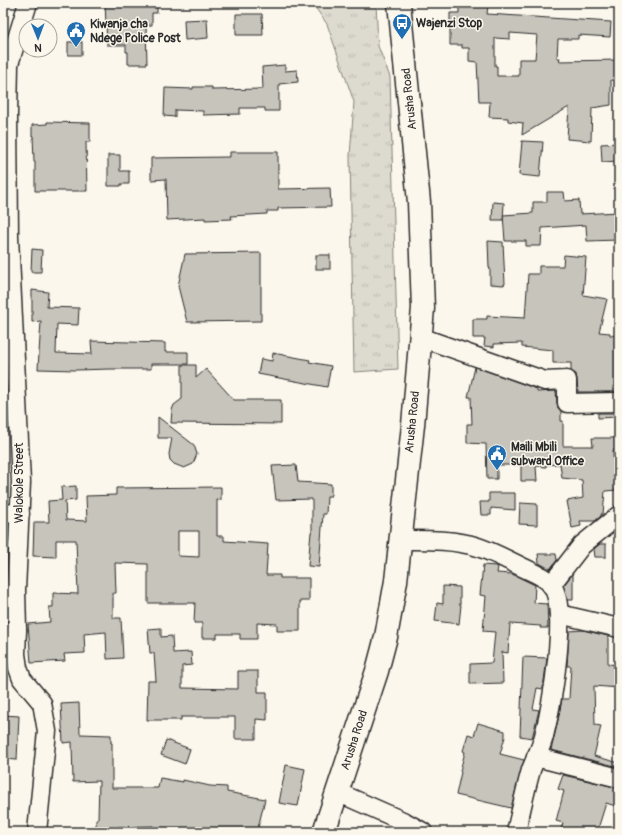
<svg xmlns="http://www.w3.org/2000/svg" width="622" height="835" viewBox="0 0 622 835" font-family="Pangolin,sans-serif">
<defs>
<pattern id="park-tufts" width="24" height="20" patternUnits="userSpaceOnUse"><rect width="24" height="20" fill="#dddad0"/><path d="M3 7l-1-3M5 7V3M7 7l1-3M15 17l-1-3M17 17v-4M19 17l1-3" fill="none" stroke="#bebbb3"/></pattern>
</defs>
<rect width="100%" height="100%" fill="#fbf7ec"/>
<filter id="ink" filterUnits="userSpaceOnUse"><feTurbulence type="fractalNoise" baseFrequency=".025" numOctaves="2"/><feDisplacementMap in="SourceGraphic" scale="8" xChannelSelector="R" yChannelSelector="G"/><feConvolveMatrix kernelMatrix="1 2 1 2 8 2 1 2 1" color-interpolation-filters="sRGB"/></filter>
<g filter="url(#ink)">
<!-- park -->
<polygon fill="url(#park-tufts)" stroke="#84827e" points="312,3 376,3 378,46 390,77 398,369 354,372 350,156 354,102 327,24"/>
<!-- building -->
<g fill="#c7c4bc" stroke="#2b2b2b" fill-rule="evenodd">
<polygon points="105,3 157,3 157,13 152,13 152,25 146,25 147,64 128,64 128,52 126,52 126,45 107,45"/>
<path d="M459 3 488 5 487 14 611 22 610 37 578 35V39H558L557 58H560L559 61 619 60V80H611V105L592 108 591 141 567 139 569 107 522 135 523 123 508 121V118L489 117 490 102H479L477 62 469 61V48H462V45H450V13H459ZM510 33 537 35 535 59H519V76H497V66H495V38L510 39Z"/>
<polygon points="236,14 262,14 263,35 236,35"/>
<polygon points="207,19 208,38 185,40 184,20"/>
<rect x="68" y="42" width="14" height="13"/>
<polygon points="285,65 285,71 297,70 298,82 279,84 279,111 265,111 265,108 240,108 240,114 203,115 203,111 175,110 175,117 164,116 165,88 193,89 193,87 212,87 212,90 263,89 262,67"/>
<polygon points="47,122 90,123 90,142 86,142 87,191 35,191 35,162 34,162 33,135 32,136 32,125 47,124"/>
<polygon points="522,141 543,142 540,177 519,175"/>
<polygon points="619,143 619,161 602,162 601,144"/>
<polygon points="230,152 278,152 278,189 330,188 331,207 278,208 278,211 267,211 267,214 231,216 232,219 205,220 205,218 167,220 166,179 151,180 151,158 230,157"/>
<polygon points="108,155 120,155 120,171 129,171 129,184 121,184 121,186 108,186"/>
<polygon points="547,192 564,192 565,201 579,200 580,214 619,212 619,240 587,241 586,225 542,228 541,246 526,246 526,241 505,241 503,215 533,213 533,202 547,202"/>
<polygon points="493,202 504,203 503,220 492,220"/>
<polygon points="488,241 503,242 505,284 503,285 490,284 490,268 489,268"/>
<polygon points="32,249 42,250 41,272 31,272"/>
<polygon points="261,253 261,321 187,322 178,286 185,254"/>
<rect x="316" y="255" width="14" height="14"/>
<polygon points="564,255 586,257 583,295 607,299 599,332 610,333 610,335 619,336 619,388 617,388 617,392 578,392 577,380 576,374 571,371 571,363 553,363 553,350 522,347 522,343 494,344 494,347 484,346 485,338 473,338 473,319 487,319 487,316 525,318 528,274 539,274 539,266 563,266"/>
<polygon points="32,290 48,292 47,307 79,308 78,325 57,324 56,353 92,354 91,341 165,343 165,352 188,352 188,364 151,364 151,369 110,369 76,370 38,369 41,321 32,322"/>
<polygon points="273,353 310,360 309,362 331,366 327,387 258,374 261,359 272,361"/>
<polygon points="182,365 196,365 196,378 206,369 234,400 281,400 281,424 171,423 172,410 174,405 182,399"/>
<polygon points="475,367 537,389 537,392 556,391 557,403 558,408 561,411 561,421 563,421 563,446 593,446 592,438 619,438 619,449 613,450 614,475 616,475 617,490 605,491 603,514 601,514 601,516 595,521 580,521 581,526 572,528 567,501 583,498 582,480 562,478 560,464 546,465 546,467 536,466 537,481 521,481 521,465 497,465 497,479 487,479 486,444 467,443 467,424 472,424 471,397 468,397"/>
<polygon points="598,413 617,413 618,417 598,418"/>
<polygon points="158,417 194,445 197,454 193,464 184,468 174,464 170,460 169,454 172,438 158,438"/>
<polygon points="296,465 298,482 331,484 331,496 327,496 326,514 323,514 319,567 308,566 311,532 312,532 312,499 276,500 272,466"/>
<path d="M76 486V500L65 501 66 520 87 521 86 496 116 495V488L221 487V500H217V536H224V541L268 544 266 575H280V578H309V601H300V631H277V624L257 623V639H240V634H217V638H202V623H194L195 603H148V564L115 563 116 593H113V618H121L123 658 107 659 106 632 84 634 85 653 64 654 65 661 31 663 28 624 50 622 49 607H53V593L78 594 76 540H56V557L33 556 34 522H49L48 501 62 500 61 487ZM178 531H199V557L178 556Z"/>
<polygon points="489,493 515,493 515,510 491,508 491,515 481,515 480,502 489,502"/>
<polygon points="520,503 537,504 537,525 519,524"/>
<polygon points="600,544 606,544 606,557 595,557 594,549"/>
<polygon points="538,554 556,554 557,560 550,569 539,563"/>
<polygon points="483,565 496,566 498,567 497,573 512,574 535,585 534,603 547,604 548,628 540,628 541,626 510,624 508,653 502,652 503,683 470,684 470,664 492,663 495,632 483,631 486,596 480,595"/>
<polygon points="572,575 573,575 573,600 568,600 563,586"/>
<polygon points="443,586 460,587 460,605 461,605 459,624 435,621 437,603 443,604"/>
<polygon points="161,628 161,637 172,636 173,653 191,652 192,665 182,666 182,688 238,689 238,671 258,671 258,692 267,692 267,720 256,719 256,739 235,739 235,717 181,717 181,720 147,720 148,681 156,681 154,653 150,653 148,629"/>
<polygon points="583,630 608,636 608,664 619,665 619,688 594,686 595,725 601,726 594,756 619,763 619,767 551,750 557,725 562,699 569,699 571,666 567,666 569,631"/>
<polygon points="523,657 547,658 543,689 537,688 533,709 539,710 532,738 520,736"/>
<polygon points="79,703 80,734 111,735 111,743 112,743 112,788 158,788 160,778 183,782 183,780 210,786 227,787 227,792 265,799 257,832 153,832 153,826 118,827 118,829 112,829 112,832 96,831 96,819 98,819 99,781 73,782 72,742 63,743 61,704"/>
<polygon points="3,715 19,716 17,760 3,759"/>
<polygon points="478,723 505,731 505,737 500,754 524,760 511,808 456,795 461,772 460,771 465,752 463,751 468,734 474,736"/>
<polygon points="166,740 190,749 185,764 161,755"/>
<polygon points="286,765 305,769 298,806 279,803"/>
<polygon points="563,775 619,788 619,807 606,803 597,832 560,832 563,823 556,821 564,791 558,789"/>
</g>
<g fill="none" stroke-linecap="round" stroke-linejoin="round">
<!-- minor casing -->
<g stroke="#2b2b2b" stroke-width="21">
<g id="minor">
<polyline points="420,337 545,381 567,380 567,403 619,402"/>
<polyline points="3,513 20,514"/>
<path d="M400 540C425 540 453 539 478 547 493 552 508 560 522 567 532 572 544 576 551 584 570 607 551 708 544 736 541 748 535 759 531 770 525 791 521 811 516 832"/>
<polyline points="551,585 582,545 619,515"/>
<polyline points="559,614 619,628"/>
<polyline points="17,630 16,654 18,668 22,679 42,703 47,731 37,832"/>
<polyline points="3,650 17,630 16,590 21,482 9,237 8,115 9,64 28,3"/>
<polyline points="536,757 619,778"/>
<polyline points="337,792 405,822 423,832"/>
</g>
</g>
<!-- highway casing -->
<g stroke="#2b2b2b" stroke-width="25">
<polyline id="highway" points="324,832 377,671 386,637 396,581 413,425 423,308 419,202 399,3"/>
</g>
<!-- minor -->
<use href="#minor" stroke="#fbf7ec" stroke-width="18"/>
<!-- highway -->
<use href="#highway" stroke="#fbf7ec" stroke-width="22"/>
</g>
</g>
<!-- icons -->
<defs>
<g id="bus-pin" transform="scale(1)"><path d="M0 17L-7.5 6A9.5 9.5 0 1 1 7.5 6Z" fill="#1f6fb2" stroke="#fbf7ec"/><path d="M-5-6H5V4H4V6H2V4H-2V6H-4V4H-5ZM-3.5-4V0h7V-4ZM-3.5 1.2v1.5H-2V1.2ZM2 1.2v1.5H3.5V1.2Z" fill="#fff"/></g>
<g id="civic-pin" transform="scale(1)"><path d="M0 17L-7.5 6A9.5 9.5 0 1 1 7.5 6Z" fill="#1f6fb2" stroke="#fbf7ec"/><path d="M-.6-6.5H3V-4.5H.6V-3L4-1V1h2V6H-6V1h2V-1L-.6-3ZM-1.2 2.5V6h2.4V2.5Z" fill="#fff"/></g>
</defs>
<g fill-rule="evenodd">
<use href="#bus-pin" x="402" y="23"/>
<use href="#civic-pin" x="76" y="31"/>
<use href="#civic-pin" x="497" y="454"/>
</g>
<g text-anchor="middle" stroke-width="3" stroke-linejoin="round" paint-order="stroke">
<!-- poi labels -->
<g font-size="12" font-weight="bold" fill="#2b2b2b" stroke="#fbf7ec" text-anchor="start">
<text x="416" y="27">Wajenzi Stop</text>
<text x="90" y="28">Kiwanja cha<tspan x="90" dy="14">Ndege Police Post</tspan></text>
<text x="511" y="451">Maili Mbili<tspan x="511" dy="14">subward Office</tspan></text>
</g>
<!-- street labels -->
<g font-size="12" fill="#2b2b2b" stroke="#fbf7ec">
<text transform="translate(409 99) rotate(-96)" y="4">Arusha Road</text>
<text transform="translate(412 422) rotate(-84)" y="4">Arusha Road</text>
<text transform="translate(19 483) rotate(-90)" y="4">Walokole Street</text>
<text transform="translate(354 740) rotate(-72)" y="4">Arusha Road</text>
</g>
</g>
<!-- margin -->
<rect width="622" height="835" fill="none" stroke="#fbf7ec" stroke-width="16"/>
<rect x="8" y="8" width="606" height="819" fill="none" stroke="#2b2b2b" stroke-width="1.5" filter="url(#ink)"/>
<!-- north arrow -->
<g transform="translate(38 38) rotate(179)"><circle r="19" fill="#fbf7ec" stroke="#a8a59f"/>
<path d="M0-3L7 15L0 10L-7 15Z" fill="#1f6fb2"/>
<text y="-6" font-size="11" font-weight="bold" text-anchor="middle" fill="#2b2b2b">N</text>
</g>
</svg>
